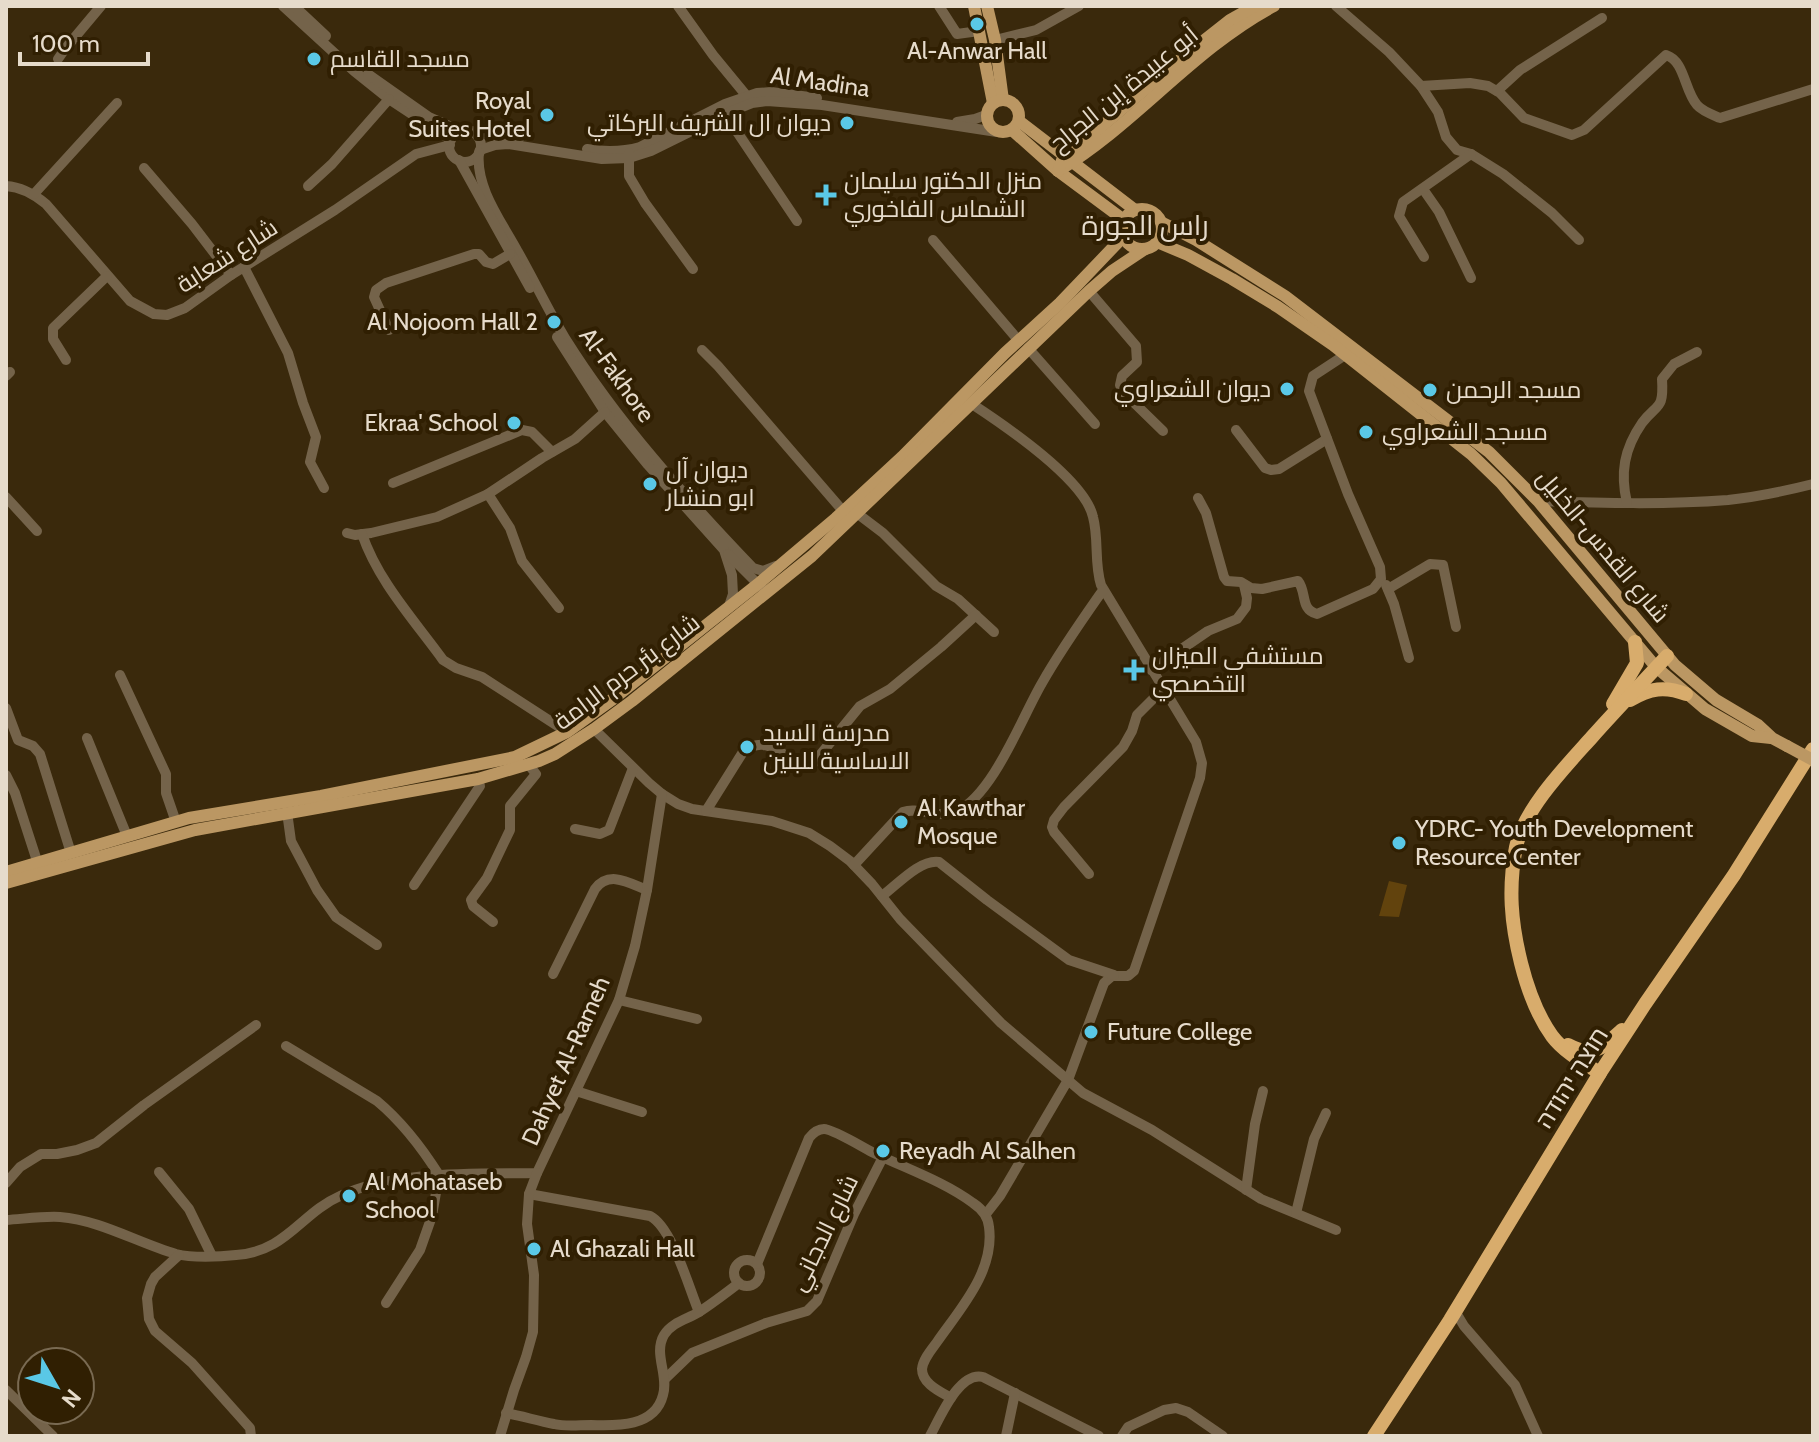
<svg xmlns="http://www.w3.org/2000/svg" width="1819" height="1442" viewBox="0 0 1819 1442" font-family="Cabin,Cairo,'Noto Sans Hebrew',sans-serif">
<rect width="100%" height="100%" fill="#3a290c"/>
<!-- green -->
<polygon fill="#62430d" points="1389,881 1407,885 1399,917 1379,916"/>
<g fill="none" stroke-linecap="round" stroke-linejoin="round">
<!-- minor -->
<g stroke="#74634a" stroke-width="10">
<polyline points="283,6 354,71 389,99 451,140"/>
<polyline points="294,6 326,36"/>
<polyline points="678,6 713,55 750,100"/>
<polyline points="939,6 957,34 979,31"/>
<polyline points="1336,6 1389,52 1421,86 1438,112 1446,137 1457,150 1471,154 1503,174 1552,213 1579,240"/>
<polyline points="995,40 1036,30 1079,6"/>
<polyline points="58,59 65,49 101,6"/>
<polyline points="368,74 429,117 461,131"/>
<path d="M1421 86 1470 83 1488 86 1500 93 1524 118 1572 135 1584 130 1666 55C1685 61 1684 90 1697 105 1702 111 1713 115 1720 118L1813 89"/>
<polyline points="1497,91 1520,70 1602,18"/>
<polyline points="725,114 797,221"/>
<polyline points="957,122 975,119 986,115"/>
<circle cx="465" cy="146" r="16"/>
<polyline points="471,131 519,139"/>
<path d="M587 149C605 152 622 152 640 147L725 104 757 93 771 92 817 98"/>
<polyline points="480,150 495,145 508,144 602,159 629,158 651,151 732,111 752,103 767,101 822,105 997,132"/>
<path d="M479 152C475 188 502 222 518 252 534 280 548 310 565 338 617 421 685 497 753 568L763 571 776 566"/>
<polyline points="629,153 629,176 645,203 693,269"/>
<polyline points="459,160 530,288"/>
<polyline points="144,168 192,224 231,275"/>
<path d="M6 186C22 187 34 194 46 204L130 301 154 314 167 315 185 308 231 275 335 210 416 154 450 145"/>
<polyline points="308,186 332,164 389,99"/>
<polyline points="1423,189 1439,212 1471,278"/>
<polyline points="34,194 117,103"/>
<polyline points="933,240 1019,341"/>
<polyline points="1424,257 1399,216 1403,202 1471,154"/>
<polyline points="244,267 288,353 303,403 316,437 310,462 324,488"/>
<polyline points="1089,291 1136,346 1137,362 1122,376 1120,385 1123,392 1163,431"/>
<polyline points="389,330 374,297 376,290 386,283 474,254 479,254 486,262 493,264 510,254"/>
<polyline points="557,337 605,412 648,465 724,550 732,575 733,594 729,606"/>
<polyline points="1028,348 1095,424"/>
<polyline points="702,350 718,366 843,511"/>
<polyline points="66,360 53,339 53,328 107,276"/>
<polyline points="6,376 10,372"/>
<path d="M972 404C1004 425 1085 480 1093 517 1099 539 1094 563 1101 585L1196 742 1202 763 1200 778 1134 971 1128 976H1112L1104 983 1068 1080 1000 1196 986 1214"/>
<polyline points="1236,430 1265,468 1271,470 1279,469 1327,439"/>
<polyline points="393,483 522,430 532,432 552,452"/>
<polyline points="488,494 510,528 522,561 559,608"/>
<polyline points="6,497 37,531"/>
<path d="M1198 498 1206 513 1224 577 1227 581 1241 582 1251 588 1262 589 1298 581C1307 592 1300 610 1317 614L1373 589 1381 579 1380 567 1348 494 1309 391 1313 376 1345 355"/>
<path d="M1538 501C1601 503 1665 505 1728 500 1757 497 1785 491 1813 484"/>
<path d="M1627 503C1620 473 1624 449 1642 423 1657 403 1664 411 1662 379L1674 364 1697 352"/>
<polyline points="858,514 883,533 936,586 958,599 994,632"/>
<polyline points="347,533 355,535 371,533 437,517 488,494 542,458 575,439 605,412"/>
<path d="M362 534C378 581 414 620 443 660L456 668 482 677 567 732"/>
<polyline points="728,554 762,588"/>
<polyline points="1386,585 1394,604 1409,658"/>
<polyline points="1388,589 1430,564 1443,565 1456,627"/>
<polyline points="1151,670 1208,631 1237,619 1246,607 1247,598 1244,585"/>
<polyline points="120,675 166,774 166,793 176,822"/>
<polyline points="6,708 18,740 33,746 40,754 71,853"/>
<polyline points="594,729 649,783 662,794 678,804 692,809 772,821 809,833 830,846 850,861 872,884 900,919 1001,1023 1083,1093 1152,1130 1261,1199 1336,1230"/>
<polyline points="87,738 127,836"/>
<polyline points="6,775 15,793 38,864"/>
<path d="M706 811 743 752C772 729 788 769 812 765L860 706 890 689 941 647 976 615"/>
<polyline points="287,812 291,841 317,890 336,917 377,945"/>
<polyline points="575,829 600,834 609,830 633,768"/>
<path d="M854 865 903 812C920 806 935 820 957 811 993 795 1022 717 1042 683 1060 651 1082 620 1103 590"/>
<polyline points="1089,874 1054,832 1052,827 1054,820 1064,807 1123,747 1132,731 1137,715 1163,689"/>
<polyline points="414,885 480,786 478,779"/>
<path d="M882 896C897 885 920 859 939 862L987 900 1069 960 1114 975"/>
<polyline points="493,922 473,906 471,900 487,878 510,830 510,806 536,774 528,764"/>
<path d="M553 974 595 889C609 870 629 883 647 890"/>
<polyline points="619,1000 697,1019"/>
<path d="M286 1046 377 1101C401 1121 422 1148 439 1175L432 1216 420 1250 386 1303"/>
<polyline points="576,1091 642,1112"/>
<polyline points="159,1172 189,1209 212,1256"/>
<polyline points="6,1183 20,1167 41,1154 57,1154 77,1150 96,1143 144,1105 256,1025"/>
<polyline points="1246,1190 1255,1124 1263,1091"/>
<path d="M529 1194 650 1216C672 1227 689 1288 699 1312"/>
<polyline points="1296,1213 1314,1139 1326,1113"/>
<path d="M6 1220C23 1219 43 1216 60 1217 100 1220 138 1243 176 1254 192 1258 219 1257 236 1255 286 1252 301 1213 340 1196 395 1170 476 1174 537 1173L619 1000 635 946 647 890 662 794"/>
<polyline points="179,1255 155,1277 151,1284 147,1298 149,1319 155,1331 192,1363 250,1428 251,1436"/>
<circle cx="747" cy="1273" r="13"/>
<path d="M757 1264 809 1138C813 1133 817 1129 824 1129 833 1129 864 1148 874 1153 907 1169 943 1181 973 1203 982 1209 988 1216 989 1227 995 1271 960 1309 937 1342 932 1349 923 1359 922 1369 922 1384 941 1392 951 1398"/>
<polyline points="1455,1311 1464,1326 1515,1385 1538,1436"/>
<polyline points="665,1379 692,1353 766,1323 807,1311 817,1301 854,1214 883,1157"/>
<polyline points="6,1390 53,1436"/>
<path d="M506 1413C522 1416 538 1421 554 1424 566 1427 579 1425 591 1425 617 1426 655 1427 663 1395 669 1375 653 1354 664 1335 672 1322 688 1319 699 1312 713 1303 726 1293 739 1283"/>
<polyline points="500,1436 514,1390 526,1357 533,1332 534,1275 527,1224 529,1194 537,1173"/>
<path d="M930 1436C940 1418 959 1371 983 1377L1099 1436"/>
<polyline points="1006,1436 1015,1393"/>
<polyline points="1122,1436 1128,1427 1164,1410 1176,1408 1188,1412 1223,1436"/>
</g>
<!-- major -->
<g stroke="#bb9763" stroke-width="12">
<polyline points="974,6 993,103"/>
<polyline points="987,6 995,40 1003,100"/>
<circle cx="1003" cy="116" r="16"/>
<polyline points="1019,121 1135,210"/>
<polyline points="1012,130 1058,171 1124,220"/>
<path d="M1058 171C1136 124 1193 49 1274 6"/>
<polyline points="1058,171 1064,155 1088,138 1183,57 1230,20 1255,6"/>
<circle cx="1142" cy="229" r="20"/>
<polyline points="1161,222 1196,240 1285,296 1489,452 1538,501 1675,665 1716,700 1758,725 1772,738 1787,746"/>
<polyline points="1157,242 1188,255 1232,279 1278,307 1333,345 1471,454 1501,483 1656,667 1705,709 1752,736 1771,738"/>
<polyline points="6,872 189,818 321,796 515,757 567,732 613,699 758,584 836,518 902,457 1005,353 1060,303 1124,236"/>
<polyline points="6,883 195,830 478,779 539,761 555,754 594,729 632,701 812,556 1089,291 1112,271 1145,249"/>
</g>
<!-- highway -->
<g stroke="#d8ac6c" stroke-width="14">
<path d="M1630 700C1650 688 1665 686 1686 694"/>
<polyline points="1613,704 1637,663 1635,642"/>
<path d="M1568 1045C1594 1059 1603 1047 1622 1030"/>
<path d="M1600 1073C1584 1063 1564 1052 1552 1036 1537 1015 1527 987 1521 963 1511 923 1508 888 1516 847 1524 809 1566 766 1592 737 1616 710 1642 683 1667 656"/>
<polyline points="1374,1436 1450,1320 1600,1073 1645,1004 1734,875 1813,749"/>
</g>
<!-- major-bridge -->
<polyline stroke="#bb9763" stroke-width="12" points="1787,746 1813,760"/>
</g>
<!-- markers -->
<g fill="#5ac8e6" stroke="#301f02" stroke-width="3">
<circle cx="977" cy="24" r="8"/>
<circle cx="314" cy="59" r="8"/>
<circle cx="547" cy="115" r="8"/>
<circle cx="847" cy="123" r="8"/>
<path d="M822 183h8v8h8v8h-8v8h-8v-8h-8v-8h8z"/>
<circle cx="554" cy="322" r="8"/>
<circle cx="1287" cy="389" r="8"/>
<circle cx="1430" cy="390" r="8"/>
<circle cx="514" cy="423" r="8"/>
<circle cx="1366" cy="432" r="8"/>
<circle cx="650" cy="484" r="8"/>
<path d="M1130 658h8v8h8v8h-8v8h-8v-8h-8v-8h8z"/>
<circle cx="747" cy="747" r="8"/>
<circle cx="901" cy="822" r="8"/>
<circle cx="1399" cy="843" r="8"/>
<circle cx="1091" cy="1032" r="8"/>
<circle cx="883" cy="1151" r="8"/>
<circle cx="349" cy="1196" r="8"/>
<circle cx="534" cy="1249" r="8"/>
</g>
<g text-anchor="middle" stroke-width="8" stroke-linejoin="round" paint-order="stroke">
<!-- poi labels -->
<g font-size="24" fill="#e6dbcb" stroke="#301f02" text-anchor="start">
<text x="977" y="59" text-anchor="middle">Al-Anwar Hall</text>
<text x="330" y="67">مسجد القاسم</text>
<text x="531" y="109" text-anchor="end">Royal<tspan x="531" dy="28">Suites Hotel</tspan></text>
<text x="831" y="131" text-anchor="end">ديوان ال الشريف البركاتي</text>
<text x="844" y="189">منزل الدكتور سليمان<tspan x="844" dy="28">الشماس الفاخوري</tspan></text>
<text x="538" y="330" text-anchor="end">Al Nojoom Hall 2</text>
<text x="1271" y="397" text-anchor="end">ديوان الشعراوي</text>
<text x="1446" y="398">مسجد الرحمن</text>
<text x="498" y="431" text-anchor="end">Ekraa' School</text>
<text x="1382" y="440">مسجد الشعراوي</text>
<text x="666" y="478">ديوان آل<tspan x="666" dy="28">ابو منشار</tspan></text>
<text x="1152" y="664">مستشفى الميزان<tspan x="1152" dy="28">التخصصي</tspan></text>
<text x="763" y="741">مدرسة السيد<tspan x="763" dy="28">الاساسية للبنين</tspan></text>
<text x="917" y="816">Al Kawthar<tspan x="917" dy="28">Mosque</tspan></text>
<text x="1415" y="837">YDRC- Youth Development<tspan x="1415" dy="28">Resource Center</tspan></text>
<text x="1107" y="1040">Future College</text>
<text x="899" y="1159">Reyadh Al Salhen</text>
<text x="365" y="1190">Al Mohataseb<tspan x="365" dy="28">School</tspan></text>
<text x="550" y="1257">Al Ghazali Hall</text>
</g>
<!-- street labels -->
<g font-size="24" fill="#e6dbcb" stroke="#301f02">
<text transform="translate(820 82) rotate(8)" y="8">Al Madina</text>
<text transform="translate(1124 89) rotate(-39)" y="8">أبو عبيدة إبن الجراح</text>
<text transform="translate(227 256) rotate(-33)" y="8">شارع شعابة</text>
<text transform="translate(617 375) rotate(54)" y="8">Al-Fakhore</text>
<text transform="translate(1603 546) rotate(50)" y="8">شارع القدس-الخليل</text>
<text transform="translate(627 672) rotate(-37)" y="8">شارع بئر حرم الرامة</text>
<text transform="translate(566 1061) rotate(-66)" y="8">Dahyet Al-Rameh</text>
<text transform="translate(1572 1078) rotate(-58)" y="8">חוצה יהודה</text>
<text transform="translate(824 1233) rotate(-64)" y="8">شارع الدجاني</text>
</g>
<!-- quarter labels -->
<g font-size="28" fill="#e6dbcb" stroke="#301f02">
<text x="1145" y="235">راس الجورة</text>
</g>
</g>
<!-- border -->
<rect width="1819" height="1442" fill="none" stroke="#e6dbcb" stroke-width="16"/>
<!-- north arrow -->
<g transform="translate(56 1386) rotate(129)"><circle r="38" fill="#301f02" stroke="#796a52" stroke-width="2"/>
<path d="M0-6L14 30L0 20L-14 30Z" fill="#5ac8e6"/>
<text y="-12" font-size="22" font-weight="bold" text-anchor="middle" fill="#e6dbcb">N</text>
</g>
<!-- scale -->
<path d="M20 52v12h128v-12" fill="none" stroke="#e6dbcb" stroke-width="4"/>
<text x="32" y="52" font-size="24" fill="#e6dbcb" stroke="#301f02" stroke-width="6" paint-order="stroke">100 m</text>
</svg>
